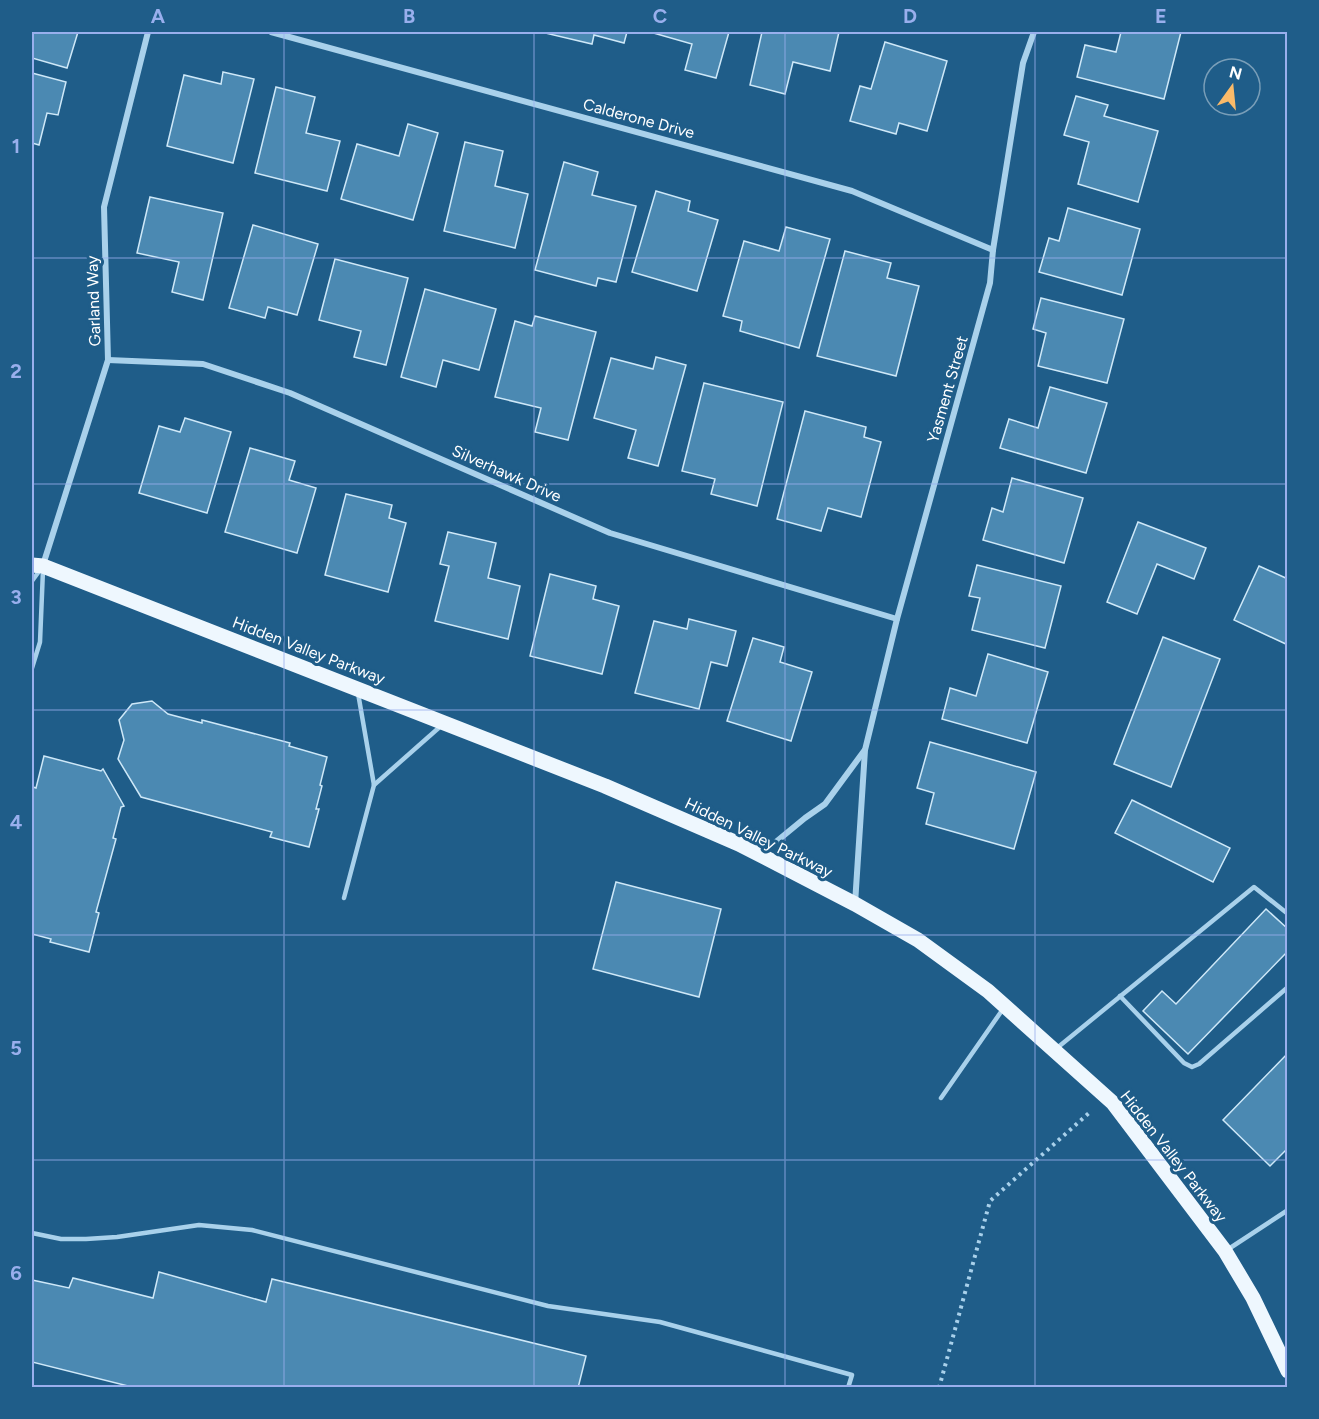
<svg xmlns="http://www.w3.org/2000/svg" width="1319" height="1419" viewBox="0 0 1319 1419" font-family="Figtree,sans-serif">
<rect width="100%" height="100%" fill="#1f5d89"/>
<!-- building -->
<g fill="#4b89b2" stroke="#cee8f8" stroke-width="1.5">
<polygon points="32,32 78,32 67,68 32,58"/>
<polygon points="650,32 729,32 716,78 685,70 692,44"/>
<polygon points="762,32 839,32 830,71 793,62 785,94 750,85"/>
<polygon points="1121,32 1181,32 1164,99 1077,77 1085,45 1116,52"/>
<polygon points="545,33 545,32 627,32 624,43 594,35 592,44"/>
<polygon points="885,42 947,61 927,131 899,123 896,134 850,121 860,86 871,89"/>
<polygon points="223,72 254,79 233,163 167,146 184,75 221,84"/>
<polygon points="32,73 66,82 58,115 47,113 39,145 32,143"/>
<polygon points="276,87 315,97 306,133 340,141 327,191 255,173"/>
<polygon points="1076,96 1108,105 1104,116 1158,131 1138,202 1078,184 1089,142 1064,135"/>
<polygon points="408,124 438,133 413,220 341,199 357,144 399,156"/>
<polygon points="465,142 503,151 495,186 528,194 515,248 444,231"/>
<polygon points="564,162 598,172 592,195 636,206 616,282 598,278 596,286 535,270"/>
<polygon points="656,191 690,201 688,211 718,220 697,291 632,272"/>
<polygon points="150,197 223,213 203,300 172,292 179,262 137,253"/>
<polygon points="1068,208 1140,229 1122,295 1039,272 1049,238 1059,241"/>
<polygon points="253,225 318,244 297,315 268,307 265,318 229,308"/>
<polygon points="786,227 830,239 799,348 740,331 742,321 723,316 744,241 779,251"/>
<polygon points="845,251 891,263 887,278 919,286 896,376 817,356"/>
<polygon points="335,259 408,278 386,365 354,357 361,331 319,320"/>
<polygon points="425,289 496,309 479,370 443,360 436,387 401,377"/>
<polygon points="1041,298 1124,319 1107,383 1038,366 1046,333 1033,329"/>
<polygon points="535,316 596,332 568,440 535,432 541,408 495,397 515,321 532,326"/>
<polygon points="656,357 686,365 658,466 628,458 636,430 594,418 611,358 653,369"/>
<polygon points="704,383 783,402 757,506 711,494 715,479 682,471"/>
<polygon points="1050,387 1107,403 1086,473 1000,448 1009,419 1038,428"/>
<polygon points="805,411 866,427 864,437 881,442 861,517 828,508 821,531 777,519"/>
<polygon points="185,418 231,432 207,513 139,493 159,426 180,432"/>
<polygon points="250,448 295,461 289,480 316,488 297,553 225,532"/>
<polygon points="1012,478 1083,498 1064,563 983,540 992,508 1003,512"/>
<polygon points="346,494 392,505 389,518 406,523 388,592 325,575"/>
<polygon points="1138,522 1206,548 1194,579 1157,564 1137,614 1107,602"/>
<polygon points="448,532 496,543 488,578 520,586 508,639 435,621 449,566 440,564"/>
<polygon points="977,565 1061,586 1045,648 972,630 980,598 969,596"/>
<polygon points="1259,566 1288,579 1288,645 1234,620"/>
<polygon points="550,574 596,586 593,599 619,606 602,674 530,656"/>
<polygon points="689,619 736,631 727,666 711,662 699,709 635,693 654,621 687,629"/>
<polygon points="1163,637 1220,659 1171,787 1114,764"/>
<polygon points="753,638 784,647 780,662 812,672 791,741 727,721"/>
<polygon points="988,654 1048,672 1027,743 942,719 950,688 976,696"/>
<polygon points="152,701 168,714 202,723 202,720 290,743 289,746 327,757 320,785 322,786 316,809 319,809 309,847 270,837 272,832 141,797 118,759 124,740 119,720 132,704"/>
<polygon points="930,742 1036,772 1014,849 926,824 934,793 917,788"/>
<polygon points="44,756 101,771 103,769 124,806 121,807 113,838 116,839 96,912 99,913 89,952 50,942 51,939 32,934 32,791 33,787 36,788"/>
<polygon points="1132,800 1230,848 1213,882 1115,833"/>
<polygon points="616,882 721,909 699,997 593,969"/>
<polygon points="1266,909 1288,929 1288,951 1188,1054 1143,1011 1162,991 1176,1004"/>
<polygon points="1288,1053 1288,1148 1270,1166 1223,1120"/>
<polygon points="159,1272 266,1302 272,1279 586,1356 578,1388 136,1388 32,1362 32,1280 69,1288 73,1278 153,1298"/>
</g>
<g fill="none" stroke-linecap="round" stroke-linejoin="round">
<!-- path -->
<polyline stroke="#a9d1eb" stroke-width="4" stroke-dasharray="3 4.5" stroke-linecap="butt" points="939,1388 990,1201 1089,1113"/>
<!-- lane -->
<g stroke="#a9d1eb" stroke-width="4.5">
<polyline points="32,581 40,570"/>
<polyline points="32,668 40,642 43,570"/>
<polyline points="374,785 442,725"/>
<polyline points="344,898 374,785 358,693"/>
<polyline points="1120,996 1184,1063 1192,1067 1199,1064 1288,987"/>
<polyline points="1057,1048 1254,887 1288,914"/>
<polyline points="941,1098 1003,1009"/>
<polyline points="32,1233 61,1239 86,1239 117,1237 199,1225 252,1230 548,1306 660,1322 852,1375 848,1388"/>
<polyline points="1227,1250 1288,1210"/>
</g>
<!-- street -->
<g stroke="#a9d1eb" stroke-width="6">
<polyline points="271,32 852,191 993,250"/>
<polyline points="108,360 203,364 290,393 610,533 897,619"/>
<polyline points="43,565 108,360 104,207 148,32"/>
<polyline points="760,855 805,818 825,804 864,751"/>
<polyline points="855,904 865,750 897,619 990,283 993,250 1023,63 1034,32"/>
</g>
<!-- primary -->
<polyline stroke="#eef7fe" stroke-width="15" points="32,565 43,566 605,786 739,844 855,904 918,940 988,991 1113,1103 1225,1251 1253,1298 1288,1371"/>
</g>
<!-- grid -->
<path fill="none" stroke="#99afed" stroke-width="1.5" stroke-opacity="0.55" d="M284 32V1388M534 32V1388M785 32V1388M1035 32V1388M32 258H1288M32 484H1288M32 710H1288M32 935H1288M32 1160H1288"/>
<g text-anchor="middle" stroke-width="6" stroke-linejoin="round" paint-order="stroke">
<!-- street labels -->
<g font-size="16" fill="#fff" stroke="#1f5d89">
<text transform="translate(639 118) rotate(15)" y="6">Calderone Drive</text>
<text transform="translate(93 301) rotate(-92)" y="6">Garland Way</text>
<text transform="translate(947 389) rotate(-74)" y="6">Yasment Street</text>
<text transform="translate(507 473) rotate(24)" y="6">Silverhawk Drive</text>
<text transform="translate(309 650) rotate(21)" y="6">Hidden Valley Parkway</text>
<text transform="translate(759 837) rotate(26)" y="6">Hidden Valley Parkway</text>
<text transform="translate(1174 1156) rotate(52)" y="6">Hidden Valley Parkway</text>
</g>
</g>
<!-- border -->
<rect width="1319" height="1419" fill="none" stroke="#1f5d89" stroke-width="66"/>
<!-- north arrow -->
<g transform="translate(1232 87) rotate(15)"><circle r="28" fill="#1f5d89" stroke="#799eb8" stroke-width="1.5"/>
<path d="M0-4.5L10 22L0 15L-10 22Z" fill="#faba69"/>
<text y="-9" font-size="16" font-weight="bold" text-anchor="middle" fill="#ffffff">N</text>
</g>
<rect x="33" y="33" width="1253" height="1353" fill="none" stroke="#99afed" stroke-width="2"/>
<g font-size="20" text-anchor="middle" font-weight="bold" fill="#99afed">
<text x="158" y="23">A</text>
<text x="409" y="23">B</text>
<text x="660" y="23">C</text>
<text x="910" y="23">D</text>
<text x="1161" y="23">E</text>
<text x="16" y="153">1</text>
<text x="16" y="378">2</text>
<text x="16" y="604">3</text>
<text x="16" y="829">4</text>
<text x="16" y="1055">5</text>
<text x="16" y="1280">6</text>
</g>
</svg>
